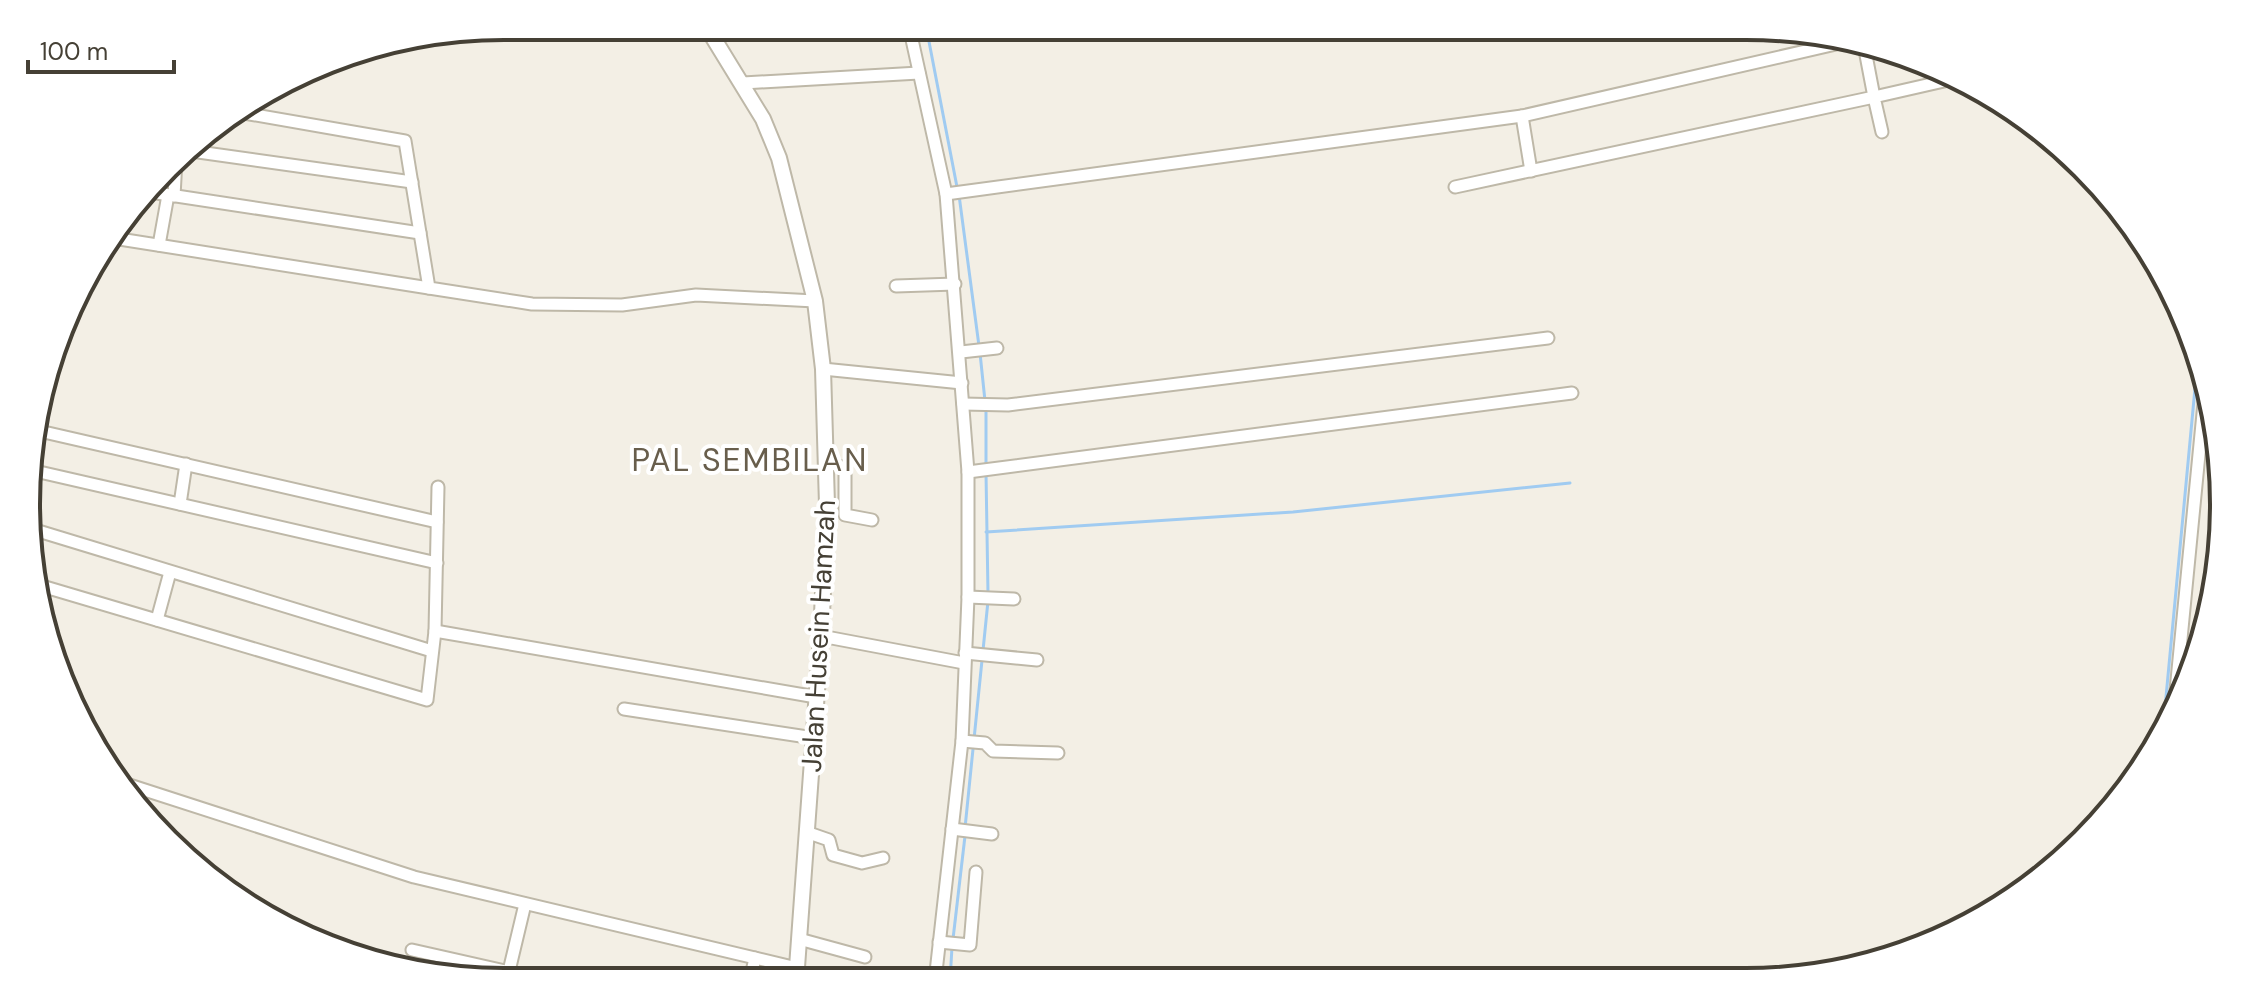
<svg xmlns="http://www.w3.org/2000/svg" width="2250" height="1008" viewBox="0 0 2250 1008" font-family="'DM Sans',sans-serif">
<rect width="100%" height="100%" fill="#f3efe5"/>
<g fill="none" stroke-linecap="round" stroke-linejoin="round">
<!-- stream -->
<g stroke="#a0cbf1" stroke-width="3">
<polyline points="926,26 957,187"/>
<polyline points="959,195 979,346"/>
<polyline points="980,353 985,401"/>
<polyline points="986,409 986,465"/>
<polyline points="986,473 988,593"/>
<polyline points="986,532 1293,512 1570,483"/>
<polyline points="2163,729 2197,367"/>
<polyline points="965,828 988,601"/>
<polyline points="953,939 965,836"/>
<polyline points="950,981 952,947"/>
</g>
<!-- minor casing -->
<g stroke="#beb8a8" stroke-width="15">
<g id="minor">
<polyline points="909,26 946,194 968,472 968,597 962,741 935,981"/>
<polyline points="743,83 919,73"/>
<polyline points="244,113 405,141 429,288 532,304 622,305 696,295 815,301"/>
<polyline points="1522,116 1531,171"/>
<polyline points="1882,132 1874,97 1953,79"/>
<polyline points="184,150 412,182"/>
<polyline points="1455,187 1874,97 1865,50"/>
<polyline points="150,192 420,233"/>
<polyline points="946,194 1522,116 1836,44"/>
<polyline points="174,196 176,160"/>
<polyline points="113,238 429,288"/>
<polyline points="159,245 168,195"/>
<polyline points="896,286 955,284"/>
<polyline points="961,352 997,348"/>
<polyline points="823,369 962,383"/>
<polyline points="963,404 1008,405 1548,338"/>
<polyline points="35,430 437,522"/>
<polyline points="826,462 845,468 845,515 872,520"/>
<polyline points="35,471 437,563"/>
<polyline points="968,472 1572,393"/>
<polyline points="180,504 186,464"/>
<polyline points="35,530 432,651"/>
<polyline points="35,584 427,700 435,631 438,487"/>
<polyline points="968,597 1014,599"/>
<polyline points="157,620 170,572"/>
<polyline points="435,631 816,697"/>
<polyline points="821,636 964,663"/>
<polyline points="965,653 1037,660"/>
<polyline points="624,709 814,738"/>
<polyline points="2174,711 2204,403"/>
<polyline points="962,741 985,743 993,751 1058,753"/>
<polyline points="123,783 414,877 797,968"/>
<polyline points="952,829 992,834"/>
<polyline points="806,832 829,840 833,855 862,863 883,858"/>
<polyline points="799,939 865,957"/>
<polyline points="939,942 970,945 976,872"/>
<polyline points="412,950 554,982"/>
<polyline points="509,971 525,904"/>
<polyline points="750,981 755,958"/>
</g>
</g>
<!-- tertiary casing -->
<g stroke="#beb8a8" stroke-width="18">
<polyline id="tertiary" points="706,26 763,119 779,158 815,301 823,369 827,505 821,636 796,981"/>
</g>
<!-- minor -->
<use href="#minor" stroke="#fff" stroke-width="11"/>
<!-- tertiary -->
<use href="#tertiary" stroke="#fff" stroke-width="14"/>
</g>
<g text-anchor="middle" stroke-width="8" stroke-linejoin="round" paint-order="stroke">
<!-- street labels -->
<g font-size="28" fill="#454035" stroke="#fff">
<text transform="translate(818 636) rotate(-87)" y="10">Jalan Husein Hamzah</text>
</g>
<!-- quarter labels -->
<g font-size="32" letter-spacing="2" fill="#685e4c" stroke="#fff">
<text x="750" y="471">PAL SEMBILAN</text>
</g>
</g>
<!-- crop -->
<path d="M0 0H2250V1008H0ZM504 40H1746A464 464 0 0 1 2210 504V504A464 464 0 0 1 1746 968H504A464 464 0 0 1 40 504V504A464 464 0 0 1 504 40Z" fill="#fff" fill-rule="evenodd"/>
<path fill="none" stroke="#454035" stroke-width="4" d="M504 40H1746A464 464 0 0 1 2210 504V504A464 464 0 0 1 1746 968H504A464 464 0 0 1 40 504V504A464 464 0 0 1 504 40Z"/>
<!-- scale -->
<path d="M28 60v12h146v-12" fill="none" stroke="#454035" stroke-width="4"/>
<text x="40" y="60" font-size="24" fill="#454035" stroke="#ffffff" stroke-width="6" paint-order="stroke">100 m</text>
</svg>
